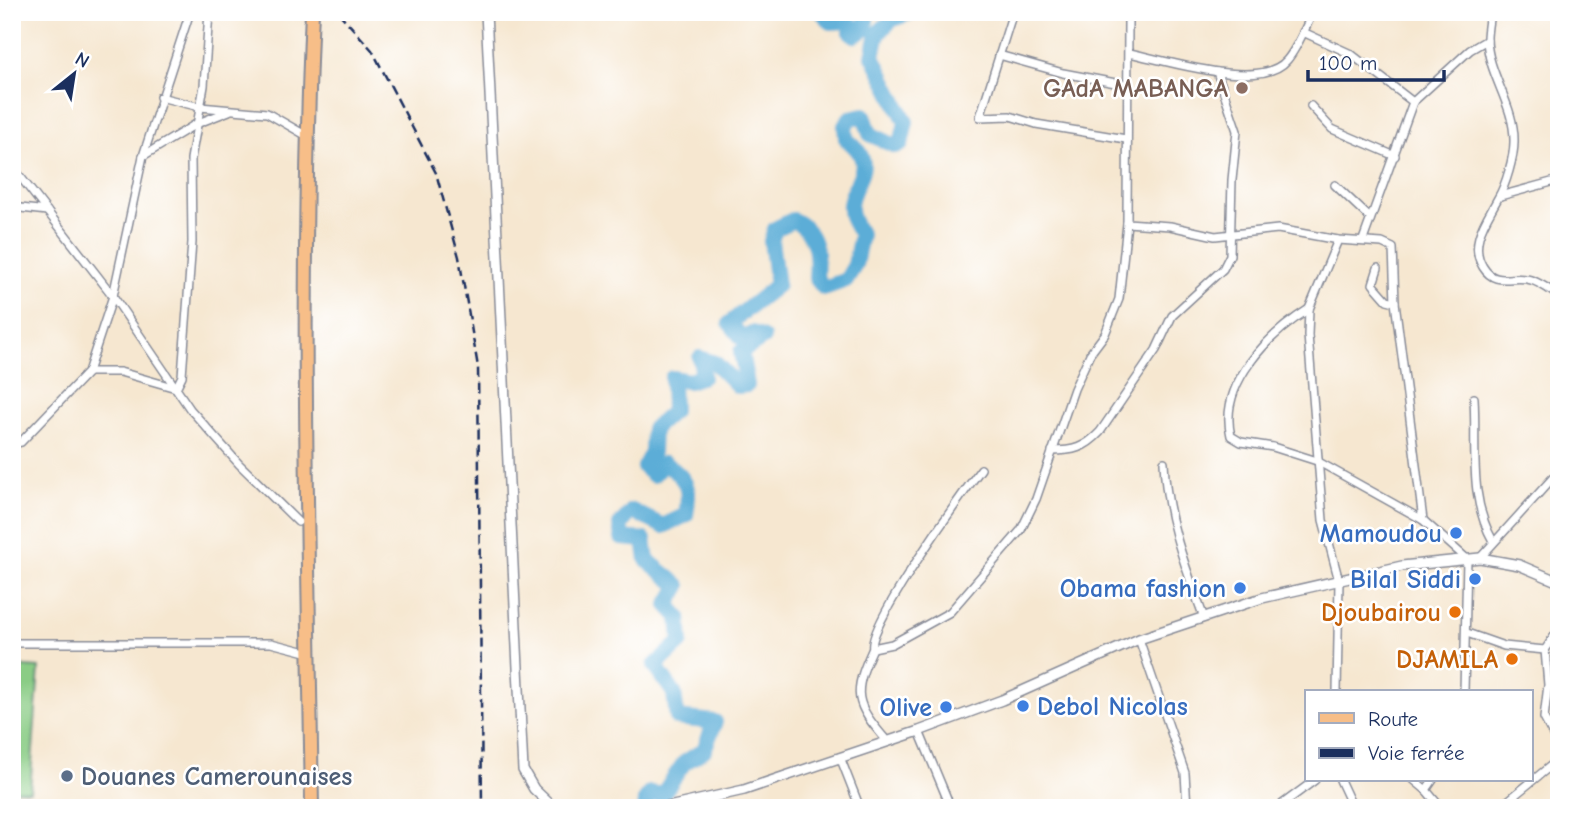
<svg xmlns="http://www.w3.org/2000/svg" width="1571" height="820" viewBox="0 0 1571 820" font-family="'Comic Neue',sans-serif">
<rect width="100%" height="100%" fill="#fff"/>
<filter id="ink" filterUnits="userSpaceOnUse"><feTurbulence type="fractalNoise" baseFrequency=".0143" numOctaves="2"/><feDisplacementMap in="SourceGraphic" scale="14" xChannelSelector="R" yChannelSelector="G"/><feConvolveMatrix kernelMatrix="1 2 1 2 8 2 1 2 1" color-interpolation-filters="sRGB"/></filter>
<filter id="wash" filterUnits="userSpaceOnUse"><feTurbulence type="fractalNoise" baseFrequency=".00686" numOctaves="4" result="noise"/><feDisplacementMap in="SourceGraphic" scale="28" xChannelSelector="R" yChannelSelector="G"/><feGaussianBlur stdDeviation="1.57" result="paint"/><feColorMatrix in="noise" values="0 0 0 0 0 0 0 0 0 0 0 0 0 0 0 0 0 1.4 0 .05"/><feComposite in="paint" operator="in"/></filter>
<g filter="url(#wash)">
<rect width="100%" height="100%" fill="#f6e7d0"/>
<!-- green -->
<polygon fill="#8acc85" stroke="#527e72" stroke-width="2" points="12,666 39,668 30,791 12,790"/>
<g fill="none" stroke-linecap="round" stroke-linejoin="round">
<!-- river -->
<g stroke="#5cadd7" stroke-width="16">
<polyline points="822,12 831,22 848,21 852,26 851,32 855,35 865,29 867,12"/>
<path d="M647 808 645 801 650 793 662 795 684 763 704 750 715 722 677 718 674 693 655 666 681 642 679 617 668 605 679 586 647 560 644 540 622 538 620 525 632 511 663 526 686 515C691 487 687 478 664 463L653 475 644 467 652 452 653 429 673 411 672 378 689 381 703 376 700 358 715 363 738 386 747 385 741 352 763 338 752 333 742 338 730 323 777 285 771 241 775 229 793 220C817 231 818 255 816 278L824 288 846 280 855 265 861 234C825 190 892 174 846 139L845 126 850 118 864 115 870 134 895 146 901 144 906 122 873 56 878 33 893 19 912 12"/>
</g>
</g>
</g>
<g filter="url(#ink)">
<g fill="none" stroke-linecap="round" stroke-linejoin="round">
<!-- minor casing -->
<g stroke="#888b97" stroke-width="10">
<g id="minor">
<polyline points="1013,12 980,117 1010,116 1036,124 1126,139"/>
<path d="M1490 12C1489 21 1487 30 1487 39 1488 75 1515 105 1514 142 1514 157 1506 185 1498 198 1487 219 1468 243 1483 267 1496 288 1513 274 1531 280 1541 283 1550 290 1559 296"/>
<polyline points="1303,32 1351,54 1413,102"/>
<path d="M1129 53C1165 60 1261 92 1287 60 1298 47 1305 28 1313 12"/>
<polyline points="999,55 1063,73 1126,85"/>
<polyline points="160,97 200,107 267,113 307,136"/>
<polyline points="1311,106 1332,129 1395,156"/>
<polyline points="143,156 196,124 229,111"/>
<polyline points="12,166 113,296 190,409 239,464 298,522"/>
<polyline points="1335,185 1370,218"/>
<polyline points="1500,196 1559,180"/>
<polyline points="12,207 47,211"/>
<path d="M1127 223 1170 226 1215 236 1278 229 1338 240 1382 243 1393 248 1395 302 1423 520 1317 461 1273 447 1241 442 1231 436C1218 384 1269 334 1309 309"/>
<polyline points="1363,240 1413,102 1470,50 1487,40"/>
<polyline points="1378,268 1373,284 1387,300 1395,302"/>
<polyline points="88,372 120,372 176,388 182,376 192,242 191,159 204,86 209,12"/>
<path d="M1474 398C1477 447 1468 497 1493 541"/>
<polyline points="12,444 21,442 88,372 113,296 143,156 190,12"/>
<path d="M1052 451C1073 451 1085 448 1100 432L1156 350 1172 316 1223 269 1230 255 1232 180 1237 131 1217 72"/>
<path d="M1164 462C1166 517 1185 566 1204 618"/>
<path d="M981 469C964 492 865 628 873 648L892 644 950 612 1021 530 1036 499 1074 389 1090 354 1105 334 1119 299 1127 223 1128 20 1131 12"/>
<polyline points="1423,520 1467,559 1464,692"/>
<polyline points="1480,558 1559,471"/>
<polyline points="1467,633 1504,646 1545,650 1559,629"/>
<polyline points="1139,639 1185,773 1187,808"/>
<polyline points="12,643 271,643 310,653"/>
<path d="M873 648C852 694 854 703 887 741"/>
<polyline points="1545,650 1548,685 1544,718 1559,746"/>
<polyline points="1337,692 1339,581 1323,520 1308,335 1309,309 1338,240"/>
<polyline points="919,731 951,808"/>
<polyline points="840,757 860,808"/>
<polyline points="1340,780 1353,808"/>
<polyline points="1414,780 1426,790"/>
<polyline points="1433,780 1426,790 1441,808"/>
<polyline points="1277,808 1315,780"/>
<polyline points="1499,808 1559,759"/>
</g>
</g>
<!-- tertiary casing -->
<g stroke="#888b97" stroke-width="12">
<g id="tertiary">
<polyline points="486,12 523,770 534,789 554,808"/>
<polyline points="664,808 744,790 919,731 1002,700 1139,639 1262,598 1402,566 1480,558 1519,565 1559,582"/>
</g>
</g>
<!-- primary casing -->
<g stroke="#888b97" stroke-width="16">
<path id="primary" d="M312 808C308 543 300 277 312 12"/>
</g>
<!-- minor -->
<use href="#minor" stroke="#fff" stroke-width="7"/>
<!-- tertiary -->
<use href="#tertiary" stroke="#fff" stroke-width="9"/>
<!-- primary -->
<use href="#primary" stroke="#f7be88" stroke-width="12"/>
<!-- rail -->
<polyline stroke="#1b2f5e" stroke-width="2.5" stroke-dasharray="10 5" stroke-linecap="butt" points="338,12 372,50 436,173 459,257 478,367 482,808"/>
</g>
</g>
<!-- markers -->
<circle fill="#8d6e63" stroke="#fff" stroke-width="2.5" cx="1242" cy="88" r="7"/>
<g fill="#3f7fe0" stroke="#fff" stroke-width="2.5">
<circle cx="1456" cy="533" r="7"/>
<circle cx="1475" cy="579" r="7"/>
<circle cx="1240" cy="588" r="7"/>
<circle cx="1023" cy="706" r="7"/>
<circle cx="946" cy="707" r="7"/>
</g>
<g fill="#e8710a" stroke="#fff" stroke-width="2.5">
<circle cx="1455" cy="612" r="7"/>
<circle cx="1512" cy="659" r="7"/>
</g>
<circle fill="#5c6f8a" stroke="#fff" stroke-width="2.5" cx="67" cy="776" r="7"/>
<g text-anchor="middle" stroke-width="5" stroke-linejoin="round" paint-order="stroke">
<!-- education labels -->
<g font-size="26" font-weight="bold" fill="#785e54" stroke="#fff" text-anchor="end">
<text x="1228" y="97">GAdA MABANGA</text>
</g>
<!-- shop labels -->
<g font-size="26" font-weight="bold" fill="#366cbe" stroke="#fff" text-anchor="end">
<text x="1442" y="542">Mamoudou</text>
<text x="1461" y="588">Bilal Siddi</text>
<text x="1226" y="597">Obama fashion</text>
<text x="1037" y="715" text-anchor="start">Debol Nicolas</text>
<text x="932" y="716">Olive</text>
</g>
<!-- food labels -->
<g font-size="26" font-weight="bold" fill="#c56008" stroke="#fff" text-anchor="end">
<text x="1441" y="621">Djoubairou</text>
<text x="1498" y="668">DJAMILA</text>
</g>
<!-- service labels -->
<g font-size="26" font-weight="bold" fill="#4e5e75" stroke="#fff" text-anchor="start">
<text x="81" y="785">Douanes Camerounaises</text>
</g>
</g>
<!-- margin -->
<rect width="1571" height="820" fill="none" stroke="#fff" stroke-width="42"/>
<!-- legend -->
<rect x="1305" y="690" width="228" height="91" fill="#ffffff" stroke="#a4acbf" stroke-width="2"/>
<rect x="1319" y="713" width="35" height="10" fill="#f7be88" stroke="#a4acbf" stroke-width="2"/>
<text x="1368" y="726" font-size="21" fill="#1b2f5e">Route</text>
<rect x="1319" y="748" width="35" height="10" fill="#1b2f5e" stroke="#a4acbf" stroke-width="2"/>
<text x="1368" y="760" font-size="21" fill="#1b2f5e">Voie ferrée</text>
<!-- north arrow -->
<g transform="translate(74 74) rotate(30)" stroke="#ffffff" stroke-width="5" paint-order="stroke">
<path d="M0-5L12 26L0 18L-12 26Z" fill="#1b2f5e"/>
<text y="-10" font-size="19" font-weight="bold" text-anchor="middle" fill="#1b2f5e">N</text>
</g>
<!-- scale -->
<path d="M1308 70v10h136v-10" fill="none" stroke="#1b2f5e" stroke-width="3.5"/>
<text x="1319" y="70" font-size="21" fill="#1b2f5e" stroke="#ffffff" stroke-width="5" paint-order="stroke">100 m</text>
</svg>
